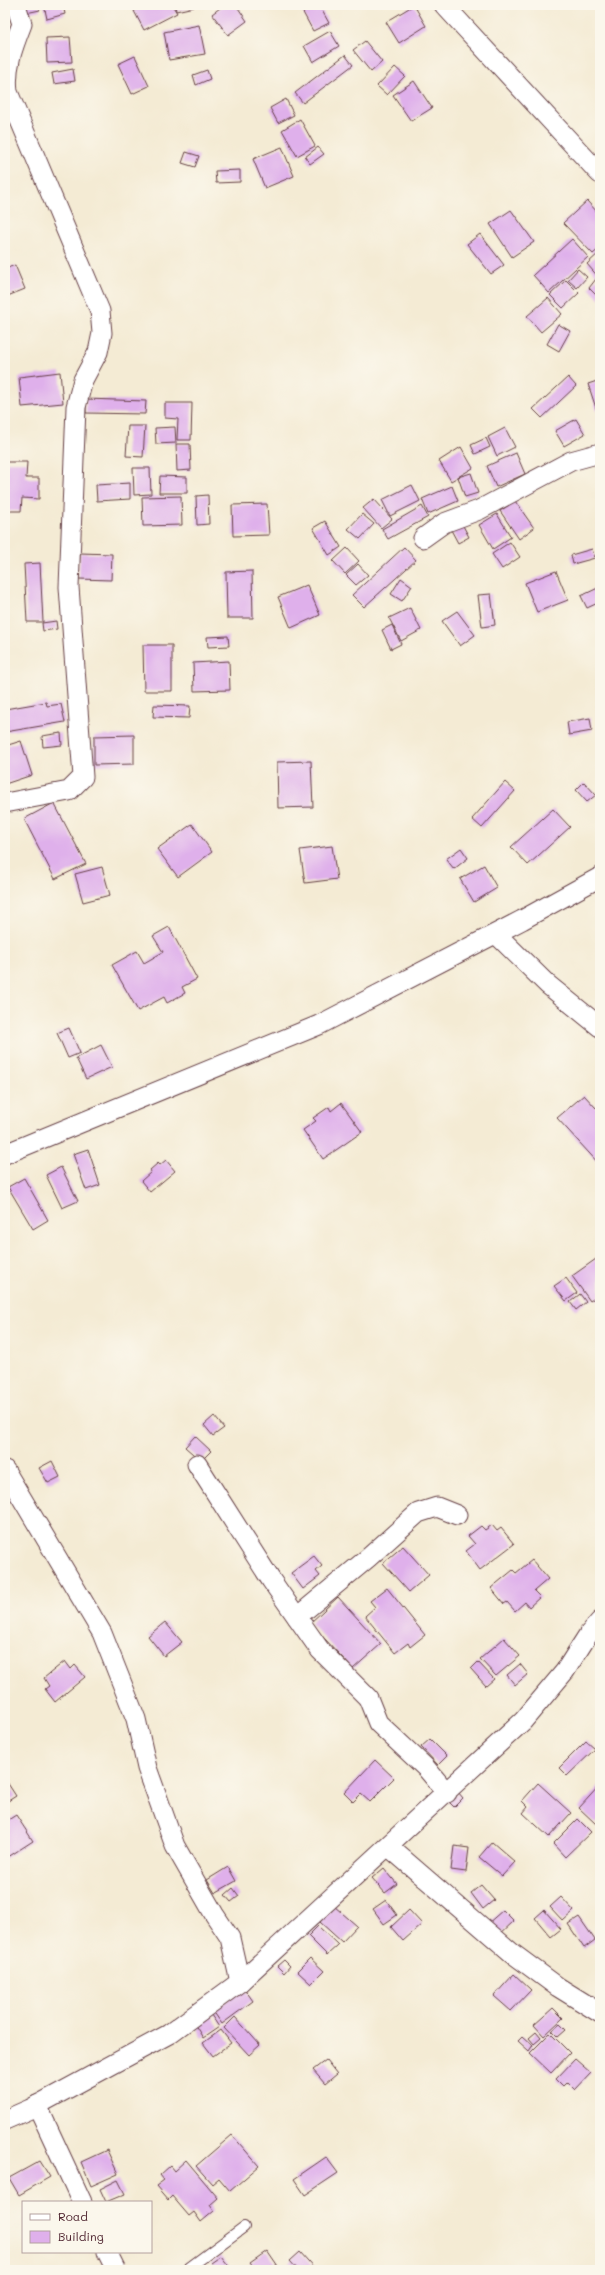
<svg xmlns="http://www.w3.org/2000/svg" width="605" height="2275" viewBox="0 0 605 2275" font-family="Mali,sans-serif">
<rect width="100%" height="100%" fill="#fbf7ec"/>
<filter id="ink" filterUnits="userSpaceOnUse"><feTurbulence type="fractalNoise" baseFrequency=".025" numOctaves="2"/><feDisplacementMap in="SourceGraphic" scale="8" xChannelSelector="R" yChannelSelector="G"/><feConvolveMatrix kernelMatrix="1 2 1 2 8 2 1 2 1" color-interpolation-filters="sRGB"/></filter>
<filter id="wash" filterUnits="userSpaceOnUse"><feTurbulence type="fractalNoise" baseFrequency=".012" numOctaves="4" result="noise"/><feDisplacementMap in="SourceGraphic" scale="16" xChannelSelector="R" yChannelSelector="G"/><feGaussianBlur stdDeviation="0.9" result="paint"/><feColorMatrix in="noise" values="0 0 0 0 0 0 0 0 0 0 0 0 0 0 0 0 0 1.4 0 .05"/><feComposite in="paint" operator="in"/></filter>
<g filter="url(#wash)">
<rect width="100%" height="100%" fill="#f4ebd4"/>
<g id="blocks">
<!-- building -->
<g fill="#dfb0eb">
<polygon points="24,5 39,5 40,10 26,13"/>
<polygon points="44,5 63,5 65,14 47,19"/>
<polygon points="145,5 172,5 177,13 144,30 134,11"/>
<polygon points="175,5 194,5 194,7 176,11"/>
<polygon points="224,5 236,5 247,21 228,35 212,14"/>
<polygon points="299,5 319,5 329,23 313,31"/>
<polygon points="414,5 426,26 399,43 386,22"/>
<polygon points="199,25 205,54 169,60 164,32"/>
<polygon points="330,31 339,46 313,62 304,46"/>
<polygon points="70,37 72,62 47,63 46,38"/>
<polygon points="365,41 382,62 371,72 353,50"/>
<polygon points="345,55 353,65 303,103 295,93"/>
<polygon points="135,56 149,86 132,94 118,64"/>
<polygon points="395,67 405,76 387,95 377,86"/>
<polygon points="73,69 75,81 54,84 52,73"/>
<polygon points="207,70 210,79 196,85 193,75"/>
<polygon points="414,81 432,108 411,121 393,95"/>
<polygon points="286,99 294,115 278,123 270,108"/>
<polygon points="300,119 315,146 297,156 282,130"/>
<polygon points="282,147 294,176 265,188 253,159"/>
<polygon points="318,147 324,154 310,164 305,157"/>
<polygon points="186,152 199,156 195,167 182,163"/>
<polygon points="240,170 240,182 216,183 215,171"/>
<polygon points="587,201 600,215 600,248 593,254 563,223"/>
<polygon points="511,210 534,242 512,257 490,224"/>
<polygon points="480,234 504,265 491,274 467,244"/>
<polygon points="572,239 588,257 549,293 533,275"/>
<polygon points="600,252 600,279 587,264"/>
<polygon points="15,265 25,289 5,297 5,269"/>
<polygon points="578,269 587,277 577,288 568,280"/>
<polygon points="596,279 600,283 600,299 589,288"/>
<polygon points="566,280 579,293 563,308 550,295"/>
<polygon points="548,298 562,314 541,332 527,316"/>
<polygon points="558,324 570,331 559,351 547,344"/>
<polygon points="60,372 63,403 22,407 19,377"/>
<polygon points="568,377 576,386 542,418 533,409"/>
<polygon points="600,380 600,410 597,411 588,384"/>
<polygon points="86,399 146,401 145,414 86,413"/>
<polygon points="165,403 192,403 191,440 177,440 178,419 165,418"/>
<polygon points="576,419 585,434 564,446 555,431"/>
<polygon points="128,426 145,426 143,457 126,456"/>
<polygon points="175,427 176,443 156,444 155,428"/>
<polygon points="505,428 515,447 497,456 488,437"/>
<polygon points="486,438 490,447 475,454 471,445"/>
<polygon points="176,444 190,444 191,470 177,471"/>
<polygon points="461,447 473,468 451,481 439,461"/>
<polygon points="516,453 525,474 496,487 487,466"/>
<polygon points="5,462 27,462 26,478 39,478 39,499 22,498 21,511 5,511"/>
<polygon points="133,468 150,468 151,494 134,495"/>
<polygon points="471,473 478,493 465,497 458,477"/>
<polygon points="160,476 187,477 187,493 159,493"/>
<polygon points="130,483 130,499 97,501 96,485"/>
<polygon points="412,485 420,501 390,516 382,500"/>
<polygon points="452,486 458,501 428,514 422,499"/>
<polygon points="208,495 209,524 197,525 196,496"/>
<polygon points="181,496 182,525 143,526 142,497"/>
<polygon points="374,499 392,519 381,528 363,508"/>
<polygon points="515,501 534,528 519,539 500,511"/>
<polygon points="267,504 269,535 233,536 232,505"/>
<polygon points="422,506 428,517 388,539 382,529"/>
<polygon points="362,514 374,524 360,539 348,529"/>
<polygon points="497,514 511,537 493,549 479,525"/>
<polygon points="325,521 341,547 329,555 313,528"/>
<polygon points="461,522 469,537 458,543 450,528"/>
<polygon points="510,542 520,557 502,569 492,554"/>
<polygon points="404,547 416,560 364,607 352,595"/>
<polygon points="347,548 359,561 345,574 333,561"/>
<polygon points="592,549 595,558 573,564 571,555"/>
<polygon points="80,553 112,554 111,580 79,579"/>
<polygon points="40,563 43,622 27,622 24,564"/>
<polygon points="358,564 368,575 356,585 346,575"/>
<polygon points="252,571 253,618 227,618 226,572"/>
<polygon points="556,571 568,600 537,612 525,583"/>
<polygon points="401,578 412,586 402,601 391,594"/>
<polygon points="307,585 320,615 291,628 278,597"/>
<polygon points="600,587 600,602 587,608 581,596"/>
<polygon points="491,594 495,625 482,627 478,595"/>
<polygon points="410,608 421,630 401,641 389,618"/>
<polygon points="457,611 475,635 460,646 442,621"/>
<polygon points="56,621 57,629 43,631 42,623"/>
<polygon points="392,625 401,644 391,649 382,630"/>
<polygon points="228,636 229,646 208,647 207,637"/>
<polygon points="143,645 172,645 172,691 144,691"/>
<polygon points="229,661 230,690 194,691 193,663"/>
<polygon points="46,702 47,706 61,704 65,722 5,732 5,709"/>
<polygon points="154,705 190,706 189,718 153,717"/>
<polygon points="590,718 592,731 569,735 567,722"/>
<polygon points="61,733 62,745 43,747 42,736"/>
<polygon points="134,735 134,764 94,765 94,736"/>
<polygon points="21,741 32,775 5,784 5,746"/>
<polygon points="311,761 313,807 278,808 277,762"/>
<polygon points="505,782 515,791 482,828 472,819"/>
<polygon points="584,782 596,795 587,802 576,790"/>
<polygon points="54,803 86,864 55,879 24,819"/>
<polygon points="553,809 570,827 528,865 511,847"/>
<polygon points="192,824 212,852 178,877 157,849"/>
<polygon points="332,846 337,879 305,883 300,850"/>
<polygon points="461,848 468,858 454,869 446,859"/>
<polygon points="484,865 497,888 474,902 460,879"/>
<polygon points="102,867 110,895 83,902 75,874"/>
<polygon points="169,927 197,979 182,987 185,993 167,1003 164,997 138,1011 112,965 137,951 144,963 163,952 153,936"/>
<polygon points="69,1028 80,1053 68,1058 57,1033"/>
<polygon points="101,1045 112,1067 86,1079 76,1058"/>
<polygon points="584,1095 596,1108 600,1104 600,1165 557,1118"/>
<polygon points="341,1103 362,1132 323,1159 303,1130 316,1121 313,1118 329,1107 331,1111"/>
<polygon points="88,1149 100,1185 86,1190 73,1154"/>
<polygon points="166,1160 175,1171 150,1192 141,1181 151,1172 150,1170 158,1163 160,1165"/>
<polygon points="61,1167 78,1201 62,1208 46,1175"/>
<polygon points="24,1178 48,1220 33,1229 8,1187"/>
<polygon points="596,1259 600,1264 600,1303 596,1297 590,1301 572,1276"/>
<polygon points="566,1278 577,1293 566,1301 554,1286"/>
<polygon points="580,1294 586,1302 576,1310 570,1302"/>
<polygon points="214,1416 224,1428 213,1436 204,1425"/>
<polygon points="195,1436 211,1451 201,1461 185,1447"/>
<polygon points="52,1461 60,1477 48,1483 39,1468"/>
<polygon points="492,1525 497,1531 501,1528 514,1544 480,1570 466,1551 475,1544 468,1536 481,1526 485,1530"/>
<polygon points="403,1546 429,1575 409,1592 383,1563"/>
<polygon points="314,1556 322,1566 316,1571 320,1576 303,1589 291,1573"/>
<polygon points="532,1560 548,1579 534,1591 540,1597 529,1607 525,1602 515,1611 507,1602 504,1604 491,1588 513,1570 516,1573"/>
<polygon points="387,1588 425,1635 410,1647 408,1643 395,1653 365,1616 375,1607 370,1601"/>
<polygon points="338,1597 381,1644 353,1669 310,1623"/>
<polygon points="165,1622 182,1642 164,1656 148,1636"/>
<polygon points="504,1638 520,1656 496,1676 480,1659"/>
<polygon points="65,1661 71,1669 75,1665 85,1677 55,1702 45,1689 49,1686 44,1678"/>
<polygon points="478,1662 494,1679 486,1686 471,1669"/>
<polygon points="520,1664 528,1674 515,1685 507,1675"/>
<polygon points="430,1739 447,1756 438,1765 421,1747"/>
<polygon points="586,1741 595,1749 567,1776 559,1768"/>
<polygon points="375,1760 394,1778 370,1802 361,1794 353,1802 344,1793"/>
<polygon points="5,1779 16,1796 5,1803"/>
<polygon points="538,1783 571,1813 549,1837 523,1813 528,1807 522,1801"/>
<polygon points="600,1785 600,1819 596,1824 579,1808"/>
<polygon points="458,1792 463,1798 454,1807 448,1801"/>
<polygon points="16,1815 33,1841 5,1859 5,1822"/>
<polygon points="578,1819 591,1832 565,1857 553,1844"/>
<polygon points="492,1842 515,1862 502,1876 479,1857"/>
<polygon points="454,1846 469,1848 466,1872 451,1870"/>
<polygon points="228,1867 236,1881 215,1893 207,1880"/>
<polygon points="384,1868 397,1884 385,1893 372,1878"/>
<polygon points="481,1885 494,1900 483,1909 471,1893"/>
<polygon points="233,1888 239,1896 231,1902 225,1895"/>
<polygon points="561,1897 574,1911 563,1921 550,1907"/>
<polygon points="386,1900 397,1915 384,1924 373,1909"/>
<polygon points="334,1906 357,1926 342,1942 320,1922"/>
<polygon points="409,1910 422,1924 403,1941 391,1927"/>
<polygon points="503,1910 514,1921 497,1937 486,1925"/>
<polygon points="544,1910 561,1929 551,1937 535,1918"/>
<polygon points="579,1917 595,1940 584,1948 568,1924"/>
<polygon points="318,1926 338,1945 327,1955 308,1936"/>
<polygon points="310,1958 324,1971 311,1984 297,1971"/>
<polygon points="284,1960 290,1966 284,1973 277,1966"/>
<polygon points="514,1974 531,1990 511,2011 494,1996"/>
<polygon points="244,1988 253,2001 222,2024 213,2011"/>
<polygon points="553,2008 563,2018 544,2036 534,2025"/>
<polygon points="211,2015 219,2027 203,2038 195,2025"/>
<polygon points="235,2017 260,2045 249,2055 224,2028"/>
<polygon points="560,2024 566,2030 558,2037 552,2031"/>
<polygon points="221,2030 231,2043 213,2056 203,2043"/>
<polygon points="536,2032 541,2038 534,2044 529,2038"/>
<polygon points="550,2033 570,2053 551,2073 530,2053"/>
<polygon points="523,2036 533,2045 529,2051 518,2041"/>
<polygon points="575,2059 591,2073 575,2090 567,2082 563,2086 556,2079"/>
<polygon points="326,2060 337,2074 325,2084 313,2070"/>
<polygon points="232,2135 259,2166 230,2191 219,2178 212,2184 196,2166"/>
<polygon points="107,2150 118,2174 91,2186 81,2162"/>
<polygon points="326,2157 338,2173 305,2195 294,2179"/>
<polygon points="186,2160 218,2198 210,2205 214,2211 201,2222 194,2212 189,2216 172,2196 168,2200 156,2186 164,2180 160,2175 170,2166 174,2171"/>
<polygon points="40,2161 50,2177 19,2195 9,2178"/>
<polygon points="118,2180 125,2194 106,2202 100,2189"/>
<polygon points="267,2251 280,2270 249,2270 253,2267 250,2263"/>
<polygon points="300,2252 316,2270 298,2270 290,2261"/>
<polygon points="221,2256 232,2270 217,2270 211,2263"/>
</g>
</g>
</g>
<g filter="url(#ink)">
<use href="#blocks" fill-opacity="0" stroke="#643e44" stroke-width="1"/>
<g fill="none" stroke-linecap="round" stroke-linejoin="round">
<!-- lane casing -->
<g stroke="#643e44" stroke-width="12">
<polyline id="lane" points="186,2270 244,2227"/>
</g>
<!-- street casing -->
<g stroke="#643e44" stroke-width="21">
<g id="street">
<polyline points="444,5 600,174"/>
<polyline points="423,538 444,523 479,510 571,461 600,453"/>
<path d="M5 803 69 791 83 777 69 587 76 407 83 380 98 352 102 333 100 311 8 92C5 67 13 47 22 24L16 5"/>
<polyline points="496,934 547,984 600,1027"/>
<polyline points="5,1154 319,1025 522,920 600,877"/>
<polyline points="197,1464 271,1580 320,1650 368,1698 378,1723 426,1768 447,1793"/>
<polyline points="5,1470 102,1633 136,1719 147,1768 175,1846 214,1914 230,1938 240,1982"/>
<polyline points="297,1617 368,1558 418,1513 437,1507 457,1515"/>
<polyline points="389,1847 512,1953 558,1987 600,2013"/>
<polyline points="37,2105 82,2202"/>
<polyline points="5,2120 30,2109 169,2034 240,1982 523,1721 565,1671 588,1635 600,1621"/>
<polyline points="107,2252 116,2270"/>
</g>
</g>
<!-- lane -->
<use href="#lane" stroke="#fff" stroke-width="10"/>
<!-- street -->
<use href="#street" stroke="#fff" stroke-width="19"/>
</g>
</g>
<!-- margin -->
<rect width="605" height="2275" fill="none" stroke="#fbf7ec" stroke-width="20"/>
<!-- legend -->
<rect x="22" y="2201" width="130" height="52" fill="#fbf7ec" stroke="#b4a19f"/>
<rect x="30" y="2214" width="20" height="6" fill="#ffffff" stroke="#b4a19f"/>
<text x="58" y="2221" font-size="12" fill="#4a1f2b">Road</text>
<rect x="30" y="2231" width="20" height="12" fill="#dfb0eb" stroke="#b4a19f"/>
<text x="58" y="2241" font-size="12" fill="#4a1f2b">Building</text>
</svg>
